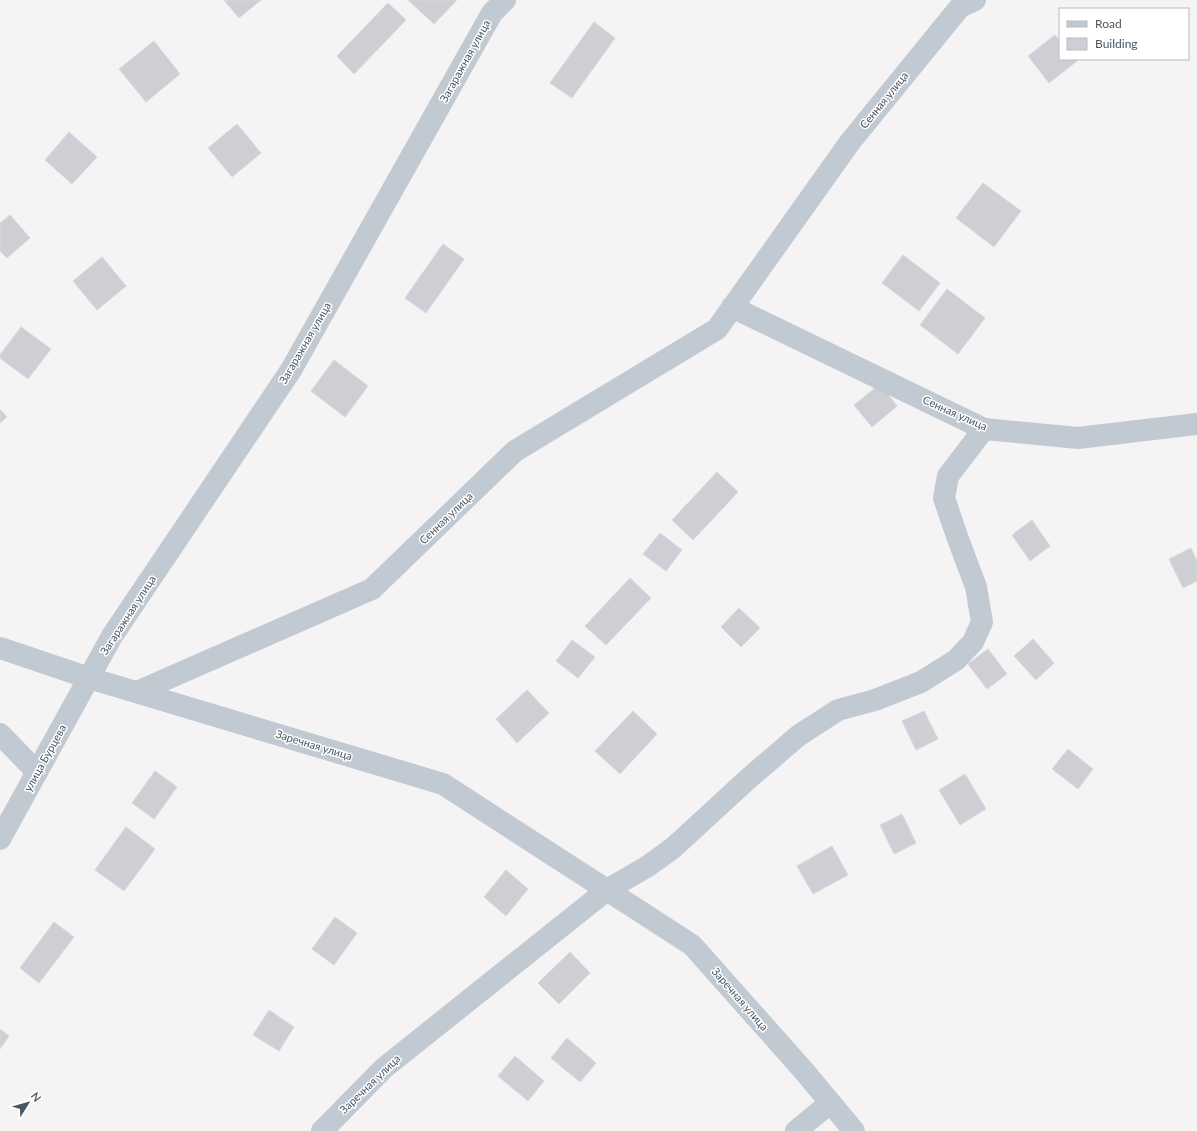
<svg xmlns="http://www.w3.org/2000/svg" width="1197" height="1131" viewBox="0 0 1197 1131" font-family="Lato,sans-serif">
<rect width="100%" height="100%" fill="#f5f3f3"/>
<!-- building -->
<g fill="#cdcfd5" stroke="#d7d9de">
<polygon points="224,0 261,0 239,18"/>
<polygon points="408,0 457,0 434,24"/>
<polygon points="388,3 406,20 354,74 337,56"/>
<polygon points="594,22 615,38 572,98 550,83"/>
<polygon points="1055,35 1060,41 1060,59 1075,59 1077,61 1049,83 1028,56"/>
<polygon points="154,41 180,74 146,102 119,69"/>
<polygon points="237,124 261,153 232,177 208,148"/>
<polygon points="69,132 97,157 72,184 45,160"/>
<polygon points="983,183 1021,211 994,247 956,218"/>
<polygon points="10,215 30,238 7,258 0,251 0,223"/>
<polygon points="443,244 464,259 426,313 405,298"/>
<polygon points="903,255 940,283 919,311 882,283"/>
<polygon points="102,257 126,286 97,310 73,281"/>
<polygon points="947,289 985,318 958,354 920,325"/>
<polygon points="21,327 51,349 28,379 0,358 0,355"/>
<polygon points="334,360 368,386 345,417 311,391"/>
<polygon points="880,384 897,406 872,427 854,405"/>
<polygon points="0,409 7,417 0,423"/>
<polygon points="717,472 738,492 693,540 672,520"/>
<polygon points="1032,520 1050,546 1030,561 1012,535"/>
<polygon points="660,533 682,550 666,571 643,554"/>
<polygon points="1191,548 1197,561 1197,581 1183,588 1169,559"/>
<polygon points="630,578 651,598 606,645 585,626"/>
<polygon points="739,608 760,628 741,647 721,627"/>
<polygon points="1033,639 1054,663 1036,680 1014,656"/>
<polygon points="572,640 595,657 578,678 556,661"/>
<polygon points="988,649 1007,674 987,689 968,664"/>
<polygon points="527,690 549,713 517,743 496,719"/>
<polygon points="633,711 657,734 620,774 595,751"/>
<polygon points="924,711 938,739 916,750 902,721"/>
<polygon points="1068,749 1093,769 1078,789 1052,769"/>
<polygon points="155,771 177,787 154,819 132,803"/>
<polygon points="965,774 986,809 960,825 939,790"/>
<polygon points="902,814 916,843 894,854 880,825"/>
<polygon points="126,827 155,849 124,891 95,870"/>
<polygon points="832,846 848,875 813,894 797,866"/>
<polygon points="506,870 528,889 506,916 484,897"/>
<polygon points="335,917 357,933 334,965 312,949"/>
<polygon points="54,922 74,937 39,983 20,968"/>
<polygon points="570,952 590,973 559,1004 538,983"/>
<polygon points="269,1010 294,1027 279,1051 253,1035"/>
<polygon points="0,1029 9,1036 0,1049"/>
<polygon points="567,1038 596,1063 580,1082 551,1058"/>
<polygon points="515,1056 544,1081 528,1101 498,1076"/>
</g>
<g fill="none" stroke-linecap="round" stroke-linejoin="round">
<!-- minor -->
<g stroke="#c1cad2" stroke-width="22">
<polyline points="732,307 984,429 1078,438 1197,424"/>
<polyline points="0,648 89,678 443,784 692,945 804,1071 854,1131"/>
<polyline points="137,692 372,589 515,451 717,329 850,142 960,7 975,0"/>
<polyline points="0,734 37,772"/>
<polyline points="0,839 112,636 291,370 492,13 505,0"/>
<polyline points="322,1131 384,1068 607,890 648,866 673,848 748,779 798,736 838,710 875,700 921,682 956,660 973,642 982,622 976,587 958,539 944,498 948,476 984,429"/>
<polyline points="796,1131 830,1103"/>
</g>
</g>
<g text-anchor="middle" stroke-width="3" stroke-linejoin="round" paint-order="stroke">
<!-- street labels -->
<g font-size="11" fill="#4a5661" stroke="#fff">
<text transform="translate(465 61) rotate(-61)" y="4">Загаражная улица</text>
<text transform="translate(884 100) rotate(-51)" y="4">Сенная улица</text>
<text transform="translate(305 343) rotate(-60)" y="4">Загаражная улица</text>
<text transform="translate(955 413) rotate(24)" y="4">Сенная улица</text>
<text transform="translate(446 518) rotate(-44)" y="4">Сенная улица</text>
<text transform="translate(128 615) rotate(-57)" y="4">Загаражная улица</text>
<text transform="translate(314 745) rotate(17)" y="4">Заречная улица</text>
<text transform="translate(45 758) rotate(-61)" y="4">улица Бурцева</text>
<text transform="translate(740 999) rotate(49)" y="4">Заречная улица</text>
<text transform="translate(370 1084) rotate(-44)" y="4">Заречная улица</text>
</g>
</g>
<!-- legend -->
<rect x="1059" y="8" width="130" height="52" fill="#ffffff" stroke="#b7bbc0"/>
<rect x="1067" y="21" width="20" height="6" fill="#c1cad2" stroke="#b7bbc0"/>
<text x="1095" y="28" font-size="12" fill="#4a5661">Road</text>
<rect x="1067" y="38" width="20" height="12" fill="#cdcfd5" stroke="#b7bbc0"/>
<text x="1095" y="48" font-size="12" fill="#4a5661">Building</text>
<!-- north arrow -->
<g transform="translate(28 1103) rotate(53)" stroke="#ffffff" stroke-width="3" paint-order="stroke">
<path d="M0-3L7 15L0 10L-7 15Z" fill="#4a5661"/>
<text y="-6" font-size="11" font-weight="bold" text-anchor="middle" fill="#4a5661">N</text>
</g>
</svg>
